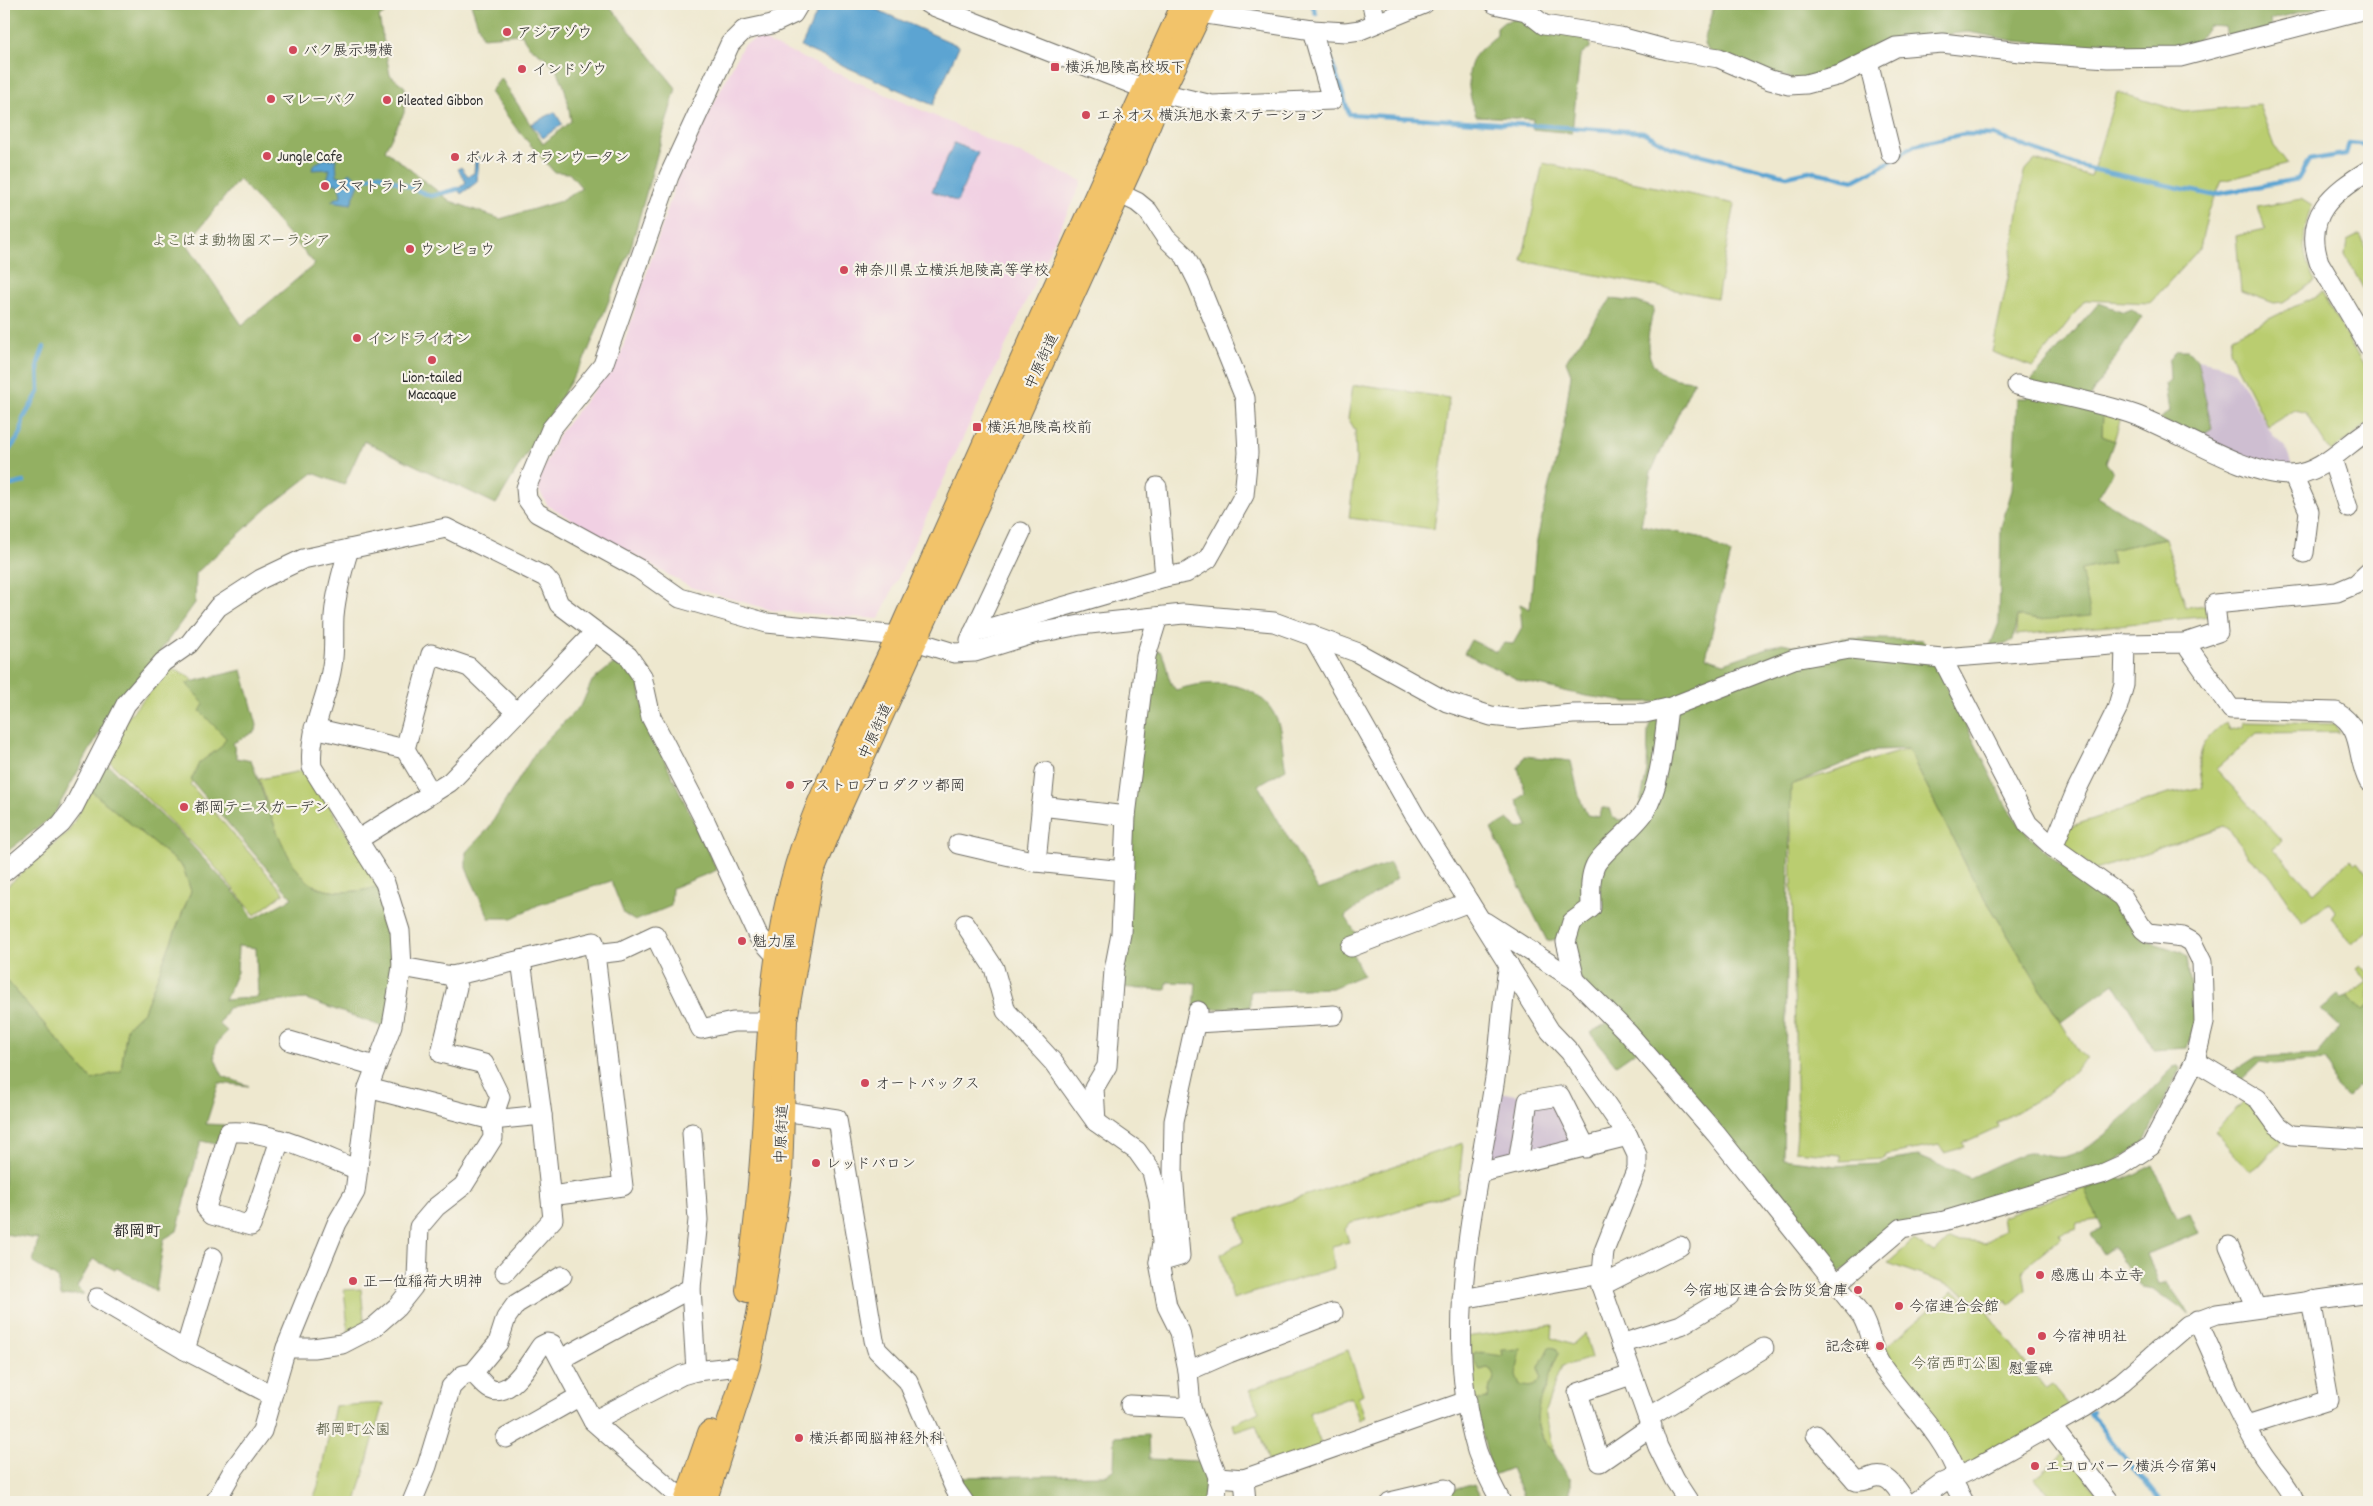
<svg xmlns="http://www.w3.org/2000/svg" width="2373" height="1506" viewBox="0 0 2373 1506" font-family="Dekko,'Klee One',sans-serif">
<rect width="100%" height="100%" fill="#f7f3e8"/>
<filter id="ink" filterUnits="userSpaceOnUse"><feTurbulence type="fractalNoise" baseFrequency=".02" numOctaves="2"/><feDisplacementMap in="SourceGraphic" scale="10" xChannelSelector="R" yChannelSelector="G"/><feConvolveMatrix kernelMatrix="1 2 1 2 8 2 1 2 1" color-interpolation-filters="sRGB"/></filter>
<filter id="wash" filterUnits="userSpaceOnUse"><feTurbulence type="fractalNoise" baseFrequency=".0096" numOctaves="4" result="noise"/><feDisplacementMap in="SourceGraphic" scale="20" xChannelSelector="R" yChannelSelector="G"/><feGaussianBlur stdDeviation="1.12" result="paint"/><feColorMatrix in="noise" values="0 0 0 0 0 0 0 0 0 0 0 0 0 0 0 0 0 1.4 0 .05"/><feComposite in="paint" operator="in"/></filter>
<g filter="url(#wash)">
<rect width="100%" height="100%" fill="#eee8cf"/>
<!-- built -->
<polygon fill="#f1d0e3" points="758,38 1082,181 879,619 775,611 690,587 548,506 536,485 560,432 619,359 678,176 743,45"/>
<!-- industrial -->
<g fill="#cebed1">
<polygon points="2197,360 2218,364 2236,373 2274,437 2285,447 2293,468 2266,467 2213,445 2204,433 2212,428"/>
<polygon points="1500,1092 1526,1097 1513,1156 1490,1163"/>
<polygon points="1557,1100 1579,1139 1524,1155 1532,1106"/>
</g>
<!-- green -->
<g fill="#bacd70" stroke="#727c4e">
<polygon points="2117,92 2184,112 2259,105 2274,146 2288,164 2222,181 2208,213 2200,248 2150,303 2085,300 2033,367 1992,352 2008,278 2024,172 2035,160 2091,177"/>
<polygon points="1543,163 1735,204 1717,298 1522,261"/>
<path d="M2301 199 2312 206C2301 233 2301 255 2315 281L2283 302 2274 303 2241 291 2236 236 2265 229 2258 207Z"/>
<polygon points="2359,235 2369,253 2369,299 2345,255 2347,241"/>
<polygon points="2322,293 2369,375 2369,423 2332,451 2327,447 2306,413 2295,410 2268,426 2229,351 2232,337"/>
<polygon points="1364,385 1449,398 1434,529 1349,518 1356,460 1355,430 1348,418 1353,386"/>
<polygon points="2103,412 2121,417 2114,441 2102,436"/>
<polygon points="2165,538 2186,607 2209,605 2210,616 2016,635 2017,616 2039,620 2081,569 2113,563 2109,550"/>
<polygon points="170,668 189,676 235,734 190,784 284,893 255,915 210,861 107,759 124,722"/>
<path d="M2226 722 2229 730 2243 727V722L2333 724 2340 732 2257 733 2216 769 2282 841 2273 848 2314 893 2351 859 2355 864 2358 861 2369 875V929L2352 944 2331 917 2336 912 2329 903 2302 923 2273 878 2249 857 2229 829 2224 826 2095 870 2066 846 2065 841 2069 827 2168 794 2203 787C2196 754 2199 743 2226 722Z"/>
<polygon points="1908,749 1972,877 2079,1052 2087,1059 2048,1093 1997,1123 1998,1127 1963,1143 1965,1147 1944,1153 1939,1145 1885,1155 1884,1159 1841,1161 1841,1155 1795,1151 1797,1133 1790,785"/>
<path d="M307 770 380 887C362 891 337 895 319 888 285 875 270 809 259 779Z"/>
<polygon points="91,791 183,867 191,891 144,1011 127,1027 121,1071 92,1080 4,977 4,889 68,832"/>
<polygon points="2361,965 2369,974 2369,1005 2363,1010 2347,997 2367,982 2357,968"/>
<polygon points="2253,1098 2286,1136 2257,1167 2250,1172 2214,1131 2245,1100"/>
<polygon points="1463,1143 1458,1192 1381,1216 1351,1222 1345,1229 1349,1242 1332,1246 1334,1268 1233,1299 1221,1254 1243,1242 1238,1218"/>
<path d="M2100 1183 2103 1219 2077 1223 2076 1228 2059 1234 2062 1237 2023 1269 2026 1290 2010 1304 2006 1300 1993 1314C1966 1287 1924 1277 1888 1263L1914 1240 1935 1253 1948 1240 1985 1243 2004 1229 2002 1216Z"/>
<polygon points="361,1289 365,1329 349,1337 344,1290"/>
<polygon points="1952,1291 1983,1307 2046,1389 2052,1385 2073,1410 1963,1470 1880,1352"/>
<path d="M1553 1325 1552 1338 1572 1345 1585 1333 1592 1358 1562 1366 1545 1411 1554 1452C1541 1441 1534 1423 1538 1405 1540 1397 1545 1390 1547 1383 1551 1372 1553 1363 1559 1353L1539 1367 1541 1378C1536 1388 1529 1388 1520 1385L1502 1350 1503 1356 1476 1361 1480 1370 1487 1368 1491 1370 1495 1379 1490 1385 1488 1399 1476 1400 1465 1337Z"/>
<polygon points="1348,1350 1363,1394 1358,1397 1365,1417 1359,1420 1351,1397 1309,1413 1322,1447 1270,1466 1256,1424 1235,1431 1233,1424 1259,1412 1250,1390"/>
<polygon points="383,1403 356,1502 312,1502 318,1486 335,1406"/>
<polygon points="2065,1452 2105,1502 2056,1502 2034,1478"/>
</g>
<!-- forest -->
<g fill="#93b062" stroke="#5f6e46" fill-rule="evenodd">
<path d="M4 4H400L379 17 390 75 405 87 404 113 385 150 450 201 500 219 561 201 582 188 569 173 554 172 516 128 490 92 501 78 543 144 571 121C567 100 566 80 551 63 541 52 527 50 522 34L482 37 471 4H608L676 88 630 250 586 356 496 504 364 441 344 485 313 473 269 507 196 573 195 603 145 672 116 703 53 816 4 854V273L8 268 4 265ZM239 179 315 264 242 325 187 244Z"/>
<path d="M1713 4H2331L2270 20 2272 33 2228 42 2225 27 2209 26 2188 52 2172 54 2015 41 1969 32 1901 39 1877 44 1852 68 1801 80 1719 63 1704 45C1705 30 1714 19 1713 4Z"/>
<path d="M1523 17 1590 38V48L1580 56 1572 133 1532 129 1533 119 1476 116C1470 98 1464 76 1474 58 1478 50 1490 42 1497 35V28L1504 22Z"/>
<path d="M1611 299 1638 302 1654 308C1648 333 1639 365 1670 377 1677 380 1687 380 1694 381L1651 472 1641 525 1699 537 1731 554 1706 657 1724 663 1782 643 1811 649 1832 646 1840 638 1923 640 2008 809 2026 833 2058 862 2120 904 2141 939 2181 952 2187 958 2195 1022 2187 1048 2154 1050 2114 983 2061 1022 1972 877 1908 749 1876 750 1791 785 1783 1159 1837 1166 1880 1164 1887 1161 1918 1156 1970 1178C1982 1173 2020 1152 2030 1153 2042 1153 2054 1160 2067 1156 2104 1146 2148 1092 2175 1066H2178L2180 1069 2144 1142 2107 1168 1942 1217 1839 1272H1833L1639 1049 1616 1065 1590 1033 1607 1023 1557 939 1547 941 1491 829 1508 819 1519 829 1528 826 1517 800 1526 794 1518 768 1525 756 1571 761 1579 796 1587 815 1600 817 1602 808H1610L1613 818 1620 820 1637 817 1647 772 1648 730 1661 702H1627L1586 696 1521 681 1464 653 1471 640 1496 652 1504 643 1513 644 1522 628 1520 604 1530 609 1536 545 1549 485 1561 444 1571 374 1566 361Z"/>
<polygon points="2099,303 2124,312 2132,309 2142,317 2084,406 2103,412 2102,436 2114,441 2106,463 2113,472 2098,497 2165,538 2110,550 2113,563 2081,570 2091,616 2039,620 2017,616 2013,640 2006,644 1990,646 1999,623 2001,527 2012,490 2017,398 2027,398 2031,381"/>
<polygon points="2177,350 2188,350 2197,360 2212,428 2204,433 2213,445 2159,419 2169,412 2165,384 2170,380 2169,361"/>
<path d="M1155 650 1160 651C1169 663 1165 679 1176 690 1211 678 1261 680 1277 720 1283 734 1282 754 1286 769L1258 785 1318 890 1390 863 1397 878 1345 916 1359 938 1348 944 1363 975 1332 988 1250 991V1007L1194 1010 1196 983 1167 982 1166 990 1116 987 1128 816Z"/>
<polygon points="622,657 639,682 645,719 717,870 672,888 671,906 635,921 624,914 611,881 538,905 512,918 489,918 466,868 466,852 488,829 538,748 582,704 592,681"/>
<path d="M242 670 257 725 256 731 233 743 237 758 251 761C265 793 284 875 319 888 337 895 362 891 380 887L392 922 396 958 386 1028 306 999 259 1003 228 1008 219 1024 227 1031C210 1050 212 1054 223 1076L249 1086 219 1083 206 1124 224 1125 216 1144 201 1141 177 1231 164 1239 156 1291 117 1268 115 1270 93 1259 77 1287 84 1294 61 1296 57 1278 33 1263 38 1239 4 1234V977L92 1080 121 1071 127 1027 144 1011 191 891 183 867 91 791 103 760 183 836 243 902 253 919 292 898 191 780 199 763 221 747 226 738 200 711 204 704 186 683ZM238 946 256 948 258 997 225 1000 237 972Z"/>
<polygon points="2338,995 2342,999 2347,997 2363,1010 2369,1005 2369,1087 2357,1086 2346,1097 2335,1087 2327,1060 2274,1064 2260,1062 2239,1082 2231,1073 2256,1057 2318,1054 2340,1027 2321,1009"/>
<polygon points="2153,1165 2177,1218 2190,1213 2199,1233 2147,1254 2159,1283 2167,1282 2190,1315 2154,1289 2141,1287 2113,1247 2103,1254 2090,1234 2102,1228 2085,1190 2116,1177 2123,1180"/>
<path d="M1549 1347 1556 1348 1559 1353C1553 1363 1551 1372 1548 1382 1541 1403 1531 1415 1542 1438 1545 1444 1551 1447 1554 1453 1560 1463 1562 1471 1570 1480V1502H1524V1499L1511 1468 1493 1475 1473 1401 1488 1399 1490 1385 1495 1379 1491 1370 1487 1368 1480 1370 1472 1357 1475 1352 1503 1356 1502 1350 1521 1349 1516 1375 1520 1385C1529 1388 1536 1388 1541 1378L1539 1367Z"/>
<polygon points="1148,1435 1149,1459 1199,1461 1205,1452 1212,1502 952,1502 946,1482 952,1477 1106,1475 1114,1469 1115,1437"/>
<polygon points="1474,1484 1483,1502 1412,1502"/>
</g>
<!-- water -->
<g fill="#5ba4d2" stroke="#43687e">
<polygon points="821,4 864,4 959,46 933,105 801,47"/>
<polygon points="555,112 562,124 543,138 531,124"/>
<polygon points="954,143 978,153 957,202 932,191"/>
<polygon points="471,155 479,157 477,182 461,194 458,189 466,182 458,169 461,167 468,176 474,173 475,160 470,159"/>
<polygon points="324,159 336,159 337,175 345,178 350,172 360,181 351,204 331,201 341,196 339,185 327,181 330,169 312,170 313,165"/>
</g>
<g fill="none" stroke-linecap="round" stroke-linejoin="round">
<!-- stream -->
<g stroke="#5ba4d2" stroke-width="4.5">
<polyline points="1312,4 1316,14"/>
<polyline points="1325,41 1349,114 1643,132 1670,147 1787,176 1809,171 1855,180 1893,160 1914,145 1964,134 1994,135 2078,166 2212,195 2298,179 2309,160 2346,154 2349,143 2369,145"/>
<polyline points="360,181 378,174 431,196 458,189"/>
<polyline points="4,457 21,434 23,419 39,392 38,363 44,347"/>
<polyline points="4,484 7,486 24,482"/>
<polyline points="2092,1411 2089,1413 2161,1502"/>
</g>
</g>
</g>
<g filter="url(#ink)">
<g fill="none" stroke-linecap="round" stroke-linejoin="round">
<!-- minor casing -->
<g stroke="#6f6d64" stroke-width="21">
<g id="minor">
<path d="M799 4 793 14 772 24 744 30 730 44 669 176 603 365 551 429 526 488 527 499 537 513 639 569 680 598 767 623 899 636 954 653 975 652 1033 634 1080 625 1183 614 1274 622 1356 652 1447 702 1491 716 1518 719 1573 714 1645 713 1668 708 1794 659 1850 649 1942 658 2125 644 2185 643 2231 709 2336 712C2365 729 2355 756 2369 782"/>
<polyline points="928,4 1145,89 1212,105 1332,100 1312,30 1200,13"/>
<polyline points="1372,4 1376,23"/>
<polyline points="1495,4 1526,11 1544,25 1620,37 1668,50 1719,58 1770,80 1789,85 1806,84 1840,75 1896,47 1942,43 2020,52 2108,58 2180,57 2369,8"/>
<polyline points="1312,30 1346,32 1360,30 1424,4"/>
<polyline points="1868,61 1891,154"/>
<path d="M2369 170C2333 192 2303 215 2319 262L2369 347"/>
<polyline points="1118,193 1137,202 1148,211 1166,238 1185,256 1198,282 1245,398 1248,453 1244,495 1208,559 1186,573 1165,577"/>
<path d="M2017 385C2056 395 2098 402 2135 415 2179 431 2246 476 2291 475 2321 474 2345 445 2369 430"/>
<polyline points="2332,459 2348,508"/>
<polyline points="2293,475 2309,511 2304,553"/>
<polyline points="973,633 1165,577 1157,487"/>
<polyline points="1312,634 1414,814 1550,1031 1570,1052 1628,1136 1637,1155 1637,1168 1604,1251 1601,1286 1658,1447 1674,1479 1689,1502"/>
<polyline points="970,640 1021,532"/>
<polyline points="2185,643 2218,632 2215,604 2337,592 2356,584 2369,572"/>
<polyline points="314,728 405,749 431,654 469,667 517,713"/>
<polyline points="405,749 431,793"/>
<polyline points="1041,806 1126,816"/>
<polyline points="359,839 450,782 595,632"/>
<polyline points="958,844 1036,862 1124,871"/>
<polyline points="2053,847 2077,789 2117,709 2124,685 2125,644"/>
<polyline points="1036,862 1045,772"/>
<polyline points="4,872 61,824 73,808 126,704 163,662 189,644 218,607 261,579 303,559 446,528 545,577 551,584 559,604 628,656 642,676 651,717 706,823 758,936 776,956"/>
<path d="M1485 922 1575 980 1628 1033 1716 1134 1861 1315C1871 1330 1871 1351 1881 1365 1907 1403 1943 1433 1958 1476"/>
<polyline points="965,924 994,968 1006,1011 1053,1062 1096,1122 1137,1151 1152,1172 1159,1201 1162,1243 1159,1262"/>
<polyline points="1351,947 1469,902"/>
<polyline points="452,976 521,960"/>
<path d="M1575 980 1566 942 1572 922 1591 908C1591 894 1589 879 1595 866 1600 854 1634 828 1644 813 1661 786 1664 739 1668 708"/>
<polyline points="1198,1011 1174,1121 1173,1174 1180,1256 1159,1262 1167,1306 1180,1332 1188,1371 1191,1408 1218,1477 1215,1502"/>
<polyline points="1196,1023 1334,1015"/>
<polyline points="290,1041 375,1066"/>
<polyline points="2195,1061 2258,1099 2276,1124 2291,1135 2369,1140"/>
<polyline points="368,1088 492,1120 542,1115 553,1219 505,1272"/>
<polyline points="770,1109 837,1119 874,1340 877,1350 908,1381 955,1489 964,1502"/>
<polyline points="542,1115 521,960 594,942 595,954"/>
<polyline points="1096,1122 1094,1088 1107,1066 1114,970 1121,934 1126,816 1146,656 1158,617"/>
<polyline points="692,1133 698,1220 691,1288 696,1371"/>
<path d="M280 1140 251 1226 212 1215 206 1208 229 1132C269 1129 320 1155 358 1170"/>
<polyline points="1518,1163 1528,1101 1560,1096 1586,1148"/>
<polyline points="1479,1173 1628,1136"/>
<polyline points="551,1196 623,1186 595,954 621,951 655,935 701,1029 733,1022 769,1022"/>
<polyline points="2229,1246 2256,1308"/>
<polyline points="213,1257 185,1350 272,1395"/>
<polyline points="1836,1284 1902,1228 1944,1221 2102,1174 2122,1165 2151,1146 2195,1061 2204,1023 2202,962 2192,942 2183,937 2148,933 2143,929 2123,897 2053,847 2028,824 1942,658"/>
<polyline points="1601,1286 1680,1246"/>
<polyline points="97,1298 185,1350"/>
<polyline points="1462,1299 1601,1274"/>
<path d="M2197 1320C2218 1364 2235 1411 2261 1452 2272 1470 2287 1482 2295 1502"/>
<polyline points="1621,1344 1681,1325 1729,1296"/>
<polyline points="286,1348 313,1348 342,1344 373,1328 397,1307 413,1287 417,1278 419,1227 436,1207 463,1186 493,1138 492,1120 500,1097 484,1064 441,1053 457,987 452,976 402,967"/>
<polyline points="561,1359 691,1288"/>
<polyline points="1188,1371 1229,1353 1333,1313"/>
<polyline points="473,1373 498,1343 506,1318 516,1304 562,1276"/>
<polyline points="1631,1375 1578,1393 1600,1462 1652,1426"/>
<polyline points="1130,1405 1191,1408"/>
<polyline points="1649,1417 1764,1348"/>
<polyline points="593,1421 682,1375 696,1371 731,1367"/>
<polyline points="2247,1426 2329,1400 2311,1300"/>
<polyline points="2052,1427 2110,1502"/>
<path d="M1816 1435 1856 1481C1863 1482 1866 1480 1872 1478 1889 1471 1898 1491 1906 1502"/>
<polyline points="506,1438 580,1396"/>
<polyline points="1218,1477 1244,1479 1467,1401"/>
<polyline points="1951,1478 1964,1502"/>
<polyline points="1244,1479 1246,1502"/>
<path d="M215 1502 234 1469 262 1431 286 1348 337 1223 355 1192 368 1088 392 1025 402 967 400 931 385 883 312 767C308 730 327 701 332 666 335 650 333 633 334 616 336 593 342 571 349 549"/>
<path d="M412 1502 427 1466 451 1387 463 1375 473 1373C478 1377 484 1386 490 1389 510 1399 531 1360 541 1346L547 1343 552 1344 593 1421 685 1502"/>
<polyline points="1390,1502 1445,1489"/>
<path d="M1501 1502C1493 1486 1483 1468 1477 1451 1441 1329 1476 1200 1495 1078 1501 1041 1501 1003 1509 965"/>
<polyline points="1916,1502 1942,1483 1978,1467 2085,1407 2122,1382 2188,1325 2217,1314 2369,1293"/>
</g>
</g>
<!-- major casing -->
<g stroke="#6f6d64" stroke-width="26">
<g id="major">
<path d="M748 1290C753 1251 758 1212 761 1173 770 1068 766 969 797 866 823 779 870 703 906 620 997 414 1091 209 1184 4"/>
<polyline points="686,1502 710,1433"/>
<polyline points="704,1502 748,1365 759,1315 780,1176 785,1020 811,874 832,823 1134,159 1161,93 1204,4"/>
</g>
</g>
<!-- minor -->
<use href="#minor" stroke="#fff" stroke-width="19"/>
<!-- major -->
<use href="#major" stroke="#f2c36a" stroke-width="24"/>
</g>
</g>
<!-- markers -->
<g fill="#d1495b" stroke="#f7f3e8" stroke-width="2">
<circle cx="507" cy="32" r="5"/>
<circle cx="293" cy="50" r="5"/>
<rect x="1050" y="62" width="10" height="10" rx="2.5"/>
<circle cx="522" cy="69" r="5"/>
<circle cx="271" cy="99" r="5"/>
<circle cx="387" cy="100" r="5"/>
<circle cx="1086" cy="115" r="5"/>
<circle cx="267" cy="156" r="5"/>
<circle cx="455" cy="157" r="5"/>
<circle cx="325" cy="186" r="5"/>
<circle cx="410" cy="249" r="5"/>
<circle cx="844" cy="270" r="5"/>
<circle cx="357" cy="338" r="5"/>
<circle cx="432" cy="360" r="5"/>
<rect x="972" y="422" width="10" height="10" rx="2.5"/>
<circle cx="790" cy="785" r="5"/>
<circle cx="184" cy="807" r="5"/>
<circle cx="742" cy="941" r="5"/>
<circle cx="865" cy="1083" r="5"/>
<circle cx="816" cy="1163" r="5"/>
<circle cx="2040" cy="1275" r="5"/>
<circle cx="353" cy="1281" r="5"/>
<circle cx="1858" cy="1290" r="5"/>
<circle cx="1899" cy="1306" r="5"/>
<circle cx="2042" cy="1336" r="5"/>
<circle cx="1880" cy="1346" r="5"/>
<circle cx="2031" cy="1351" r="5"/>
<circle cx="799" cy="1438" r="5"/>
<circle cx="2035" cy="1466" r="5"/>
</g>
<g text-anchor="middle" stroke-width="4.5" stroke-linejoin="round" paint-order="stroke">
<!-- poi labels -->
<g font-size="15" fill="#2b2b2b" stroke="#f7f3e8" text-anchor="start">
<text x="517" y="37">アジアゾウ</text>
<text x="303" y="55">バク展示場横</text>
<text x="1065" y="72">横浜旭陵高校坂下</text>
<text x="532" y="74">インドゾウ</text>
<text x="281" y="104">マレーバク</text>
<text x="397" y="105">Pileated Gibbon</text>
<text x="1096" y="120">エネオス 横浜旭水素ステーション</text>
<text x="277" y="161">Jungle Cafe</text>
<text x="465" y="162">ボルネオオランウータン</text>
<text x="335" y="191">スマトラトラ</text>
<text x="420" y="254">ウンピョウ</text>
<text x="854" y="275">神奈川県立横浜旭陵高等学校</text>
<text x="367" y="343">インドライオン</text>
<text x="432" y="382" text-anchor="middle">Lion-tailed<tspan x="432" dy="17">Macaque</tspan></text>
<text x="987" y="432">横浜旭陵高校前</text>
<text x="800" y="790">アストロプロダクツ都岡</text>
<text x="194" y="812">都岡テニスガーデン</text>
<text x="752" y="946">魁力屋</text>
<text x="875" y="1088">オートバックス</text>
<text x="826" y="1168">レッドバロン</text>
<text x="2050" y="1280">感應山 本立寺</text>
<text x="363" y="1286">正一位稲荷大明神</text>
<text x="1848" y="1295" text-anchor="end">今宿地区連合会防災倉庫</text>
<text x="1909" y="1311">今宿連合会館</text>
<text x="2052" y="1341">今宿神明社</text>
<text x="1870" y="1351" text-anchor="end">記念碑</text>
<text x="2031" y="1373" text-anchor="middle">慰霊碑</text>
<text x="809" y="1443">横浜都岡脳神経外科</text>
<text x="2045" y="1471">エコロパーク横浜今宿第4</text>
</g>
<!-- park labels -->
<g font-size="15" fill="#4f543c" stroke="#f7f3e8">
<text x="241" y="245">よこはま動物園ズーラシア</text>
<text x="1956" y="1368">今宿西町公園</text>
<text x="353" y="1434">都岡町公園</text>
</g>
<!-- street labels -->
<g font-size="15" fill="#2b2b2b" stroke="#f7f3e8">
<text transform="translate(1041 361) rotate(-65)" y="5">中原街道</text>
<text transform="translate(875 731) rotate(-65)" y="5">中原街道</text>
<text transform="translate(781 1134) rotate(-88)" y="5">中原街道</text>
</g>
<!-- neighbourhood labels -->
<g font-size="16" font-weight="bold" fill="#2b2b2b" stroke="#f7f3e8">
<text x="137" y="1236">都岡町</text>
</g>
</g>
<!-- margin -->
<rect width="2373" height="1506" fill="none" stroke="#f7f3e8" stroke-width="20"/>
</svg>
